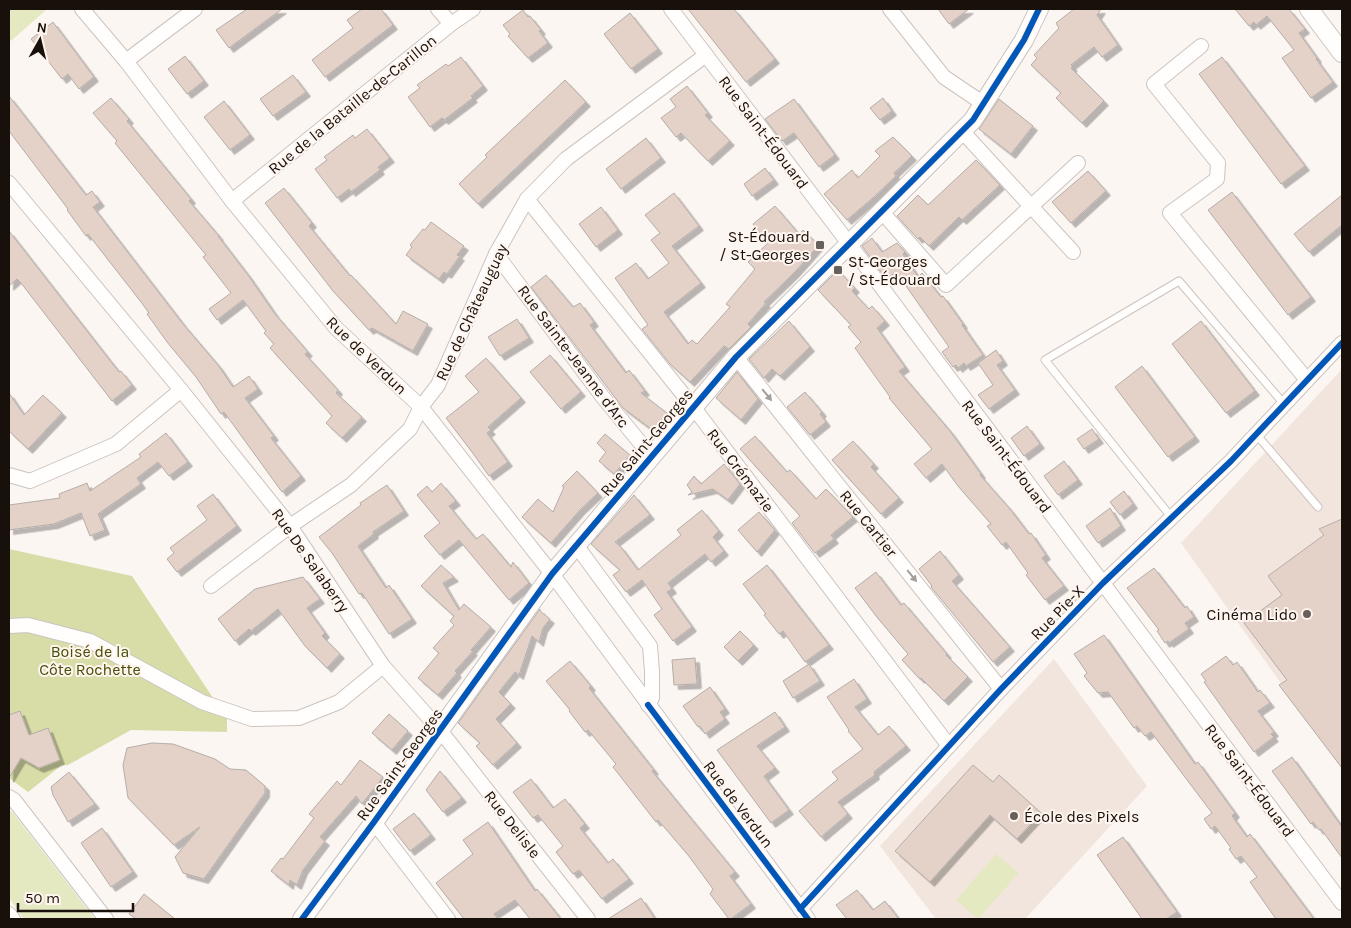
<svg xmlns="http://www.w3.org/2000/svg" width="1351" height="928" viewBox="0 0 1351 928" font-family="Karla,sans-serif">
<defs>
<filter id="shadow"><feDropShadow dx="4.5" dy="4.5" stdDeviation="0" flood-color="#0004"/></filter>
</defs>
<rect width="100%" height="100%" fill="#fcf6f2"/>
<!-- built -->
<g fill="#f2e5dd">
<polygon points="1342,369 1342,769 1181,543"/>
<polygon points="1054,659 1147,786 1025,919 936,919 880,846"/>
</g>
<!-- green -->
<g fill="#e5e9c2">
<polygon points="9,9 47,9 11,41 9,38"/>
<polygon points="9,810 13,813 95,919 24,919 9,898"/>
<polygon points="996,854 1019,873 978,919 956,900"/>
</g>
<!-- forest -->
<polygon fill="#d8dda8" points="9,549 132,576 227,719 227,732 131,730 68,765 62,765 28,792 9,778"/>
<!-- building -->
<g fill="#e4d1c7" stroke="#b4ada9" filter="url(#shadow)">
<polygon points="247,9 282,9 229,48 216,30"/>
<polygon points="362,9 381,9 393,25 325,77 312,60 353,28 347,20"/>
<polygon points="688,9 734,9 775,59 746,82"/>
<polygon points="938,9 969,9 949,24"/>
<polygon points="1074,9 1101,9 1097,15 1118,45 1102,57 1094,47 1071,65 1073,67 1071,68 1104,101 1082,123 1056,98 1061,93 1031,65 1037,58 1034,55 1059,28 1056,23"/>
<polygon points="1235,9 1289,9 1305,29 1299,33 1317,58 1316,59 1333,82 1311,98 1282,58 1294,50 1267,16 1256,25 1254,22 1249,26"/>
<polygon points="523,10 528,17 530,16 541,30 539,31 548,43 528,58 508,36 510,34 503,25"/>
<polygon points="630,13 658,49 631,69 604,34"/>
<polygon points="53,22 94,77 79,89 68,74 62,79 31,39"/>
<polygon points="185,56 204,81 187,94 168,69"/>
<polygon points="461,57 483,86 471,96 473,98 444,120 442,118 430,127 408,97 420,88 417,85 446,64 448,66"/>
<polygon points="1222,57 1305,166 1281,184 1199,74"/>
<polygon points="293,75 306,92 273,116 260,99"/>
<polygon points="565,80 586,102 478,204 459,184 487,157 485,155"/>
<polygon points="687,86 708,113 705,115 730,141 708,161 681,133 676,137 661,118 676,107 670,99"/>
<polygon points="9,96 86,195 92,191 100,202 93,207 183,324 218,365 233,387 249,376 258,389 245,398 274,436 271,438 301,476 282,492 224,412 221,414 196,377 167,342 147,314 149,313 141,302 88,234 86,236 67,210 68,209 9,131"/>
<polygon points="111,98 129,119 127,121 191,199 189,201 219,236 218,236 248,275 275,314 308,352 305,354 338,390 336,393 362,417 342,438 326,423 332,416 270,348 274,344 264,333 266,331 243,300 217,320 209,309 231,293 203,257 206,255 115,143 117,141 93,113"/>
<polygon points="883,98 892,111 880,120 870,108"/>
<polygon points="794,99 835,155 819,167 794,133 782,141 765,119"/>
<polygon points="999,99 1033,126 1011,154 979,129"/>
<polygon points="224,101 250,135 230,150 204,117"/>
<polygon points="367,129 390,158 378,167 380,170 363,183 351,192 349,189 337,198 315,169 327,160 324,157 353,135 355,138"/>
<polygon points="893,137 912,156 894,173 896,176 874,197 847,220 824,194 852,170 858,178 880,156 875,151"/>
<polygon points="646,138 661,158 621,189 606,169"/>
<polygon points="976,160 1000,185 962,220 959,217 929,246 920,237 918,239 897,216 918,195 928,205"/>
<polygon points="765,168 774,180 752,196 744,184"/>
<polygon points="1088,171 1106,191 1071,223 1052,202"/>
<polygon points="284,188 312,223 309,226 350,276 351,275 396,324 403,311 428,324 413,351 372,328 369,330 333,291 265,203"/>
<polygon points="1232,192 1311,297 1288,315 1208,210"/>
<polygon points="674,193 699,226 672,246 701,283 664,312 688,344 692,340 697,344 730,307 726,304 755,269 748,262 768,243 753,224 775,206 799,234 803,230 819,245 795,272 764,302 766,303 748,324 751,327 729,349 724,346 690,382 670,364 642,329 648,325 615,278 636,263 648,279 669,263 651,240 660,233 645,215"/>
<polygon points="1342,195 1342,225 1309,252 1294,234"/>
<polygon points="601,207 618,230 596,247 579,224"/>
<polygon points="431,222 464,246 457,255 460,256 447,274 444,272 439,279 406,255 412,247 410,245 423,229 425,230"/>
<polygon points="9,231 119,372 121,371 132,385 112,401 21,283 17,279 9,286"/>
<polygon points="872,238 882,252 897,243 905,252 903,254 918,277 922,273 941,297 943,296 963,324 962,325 983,355 966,366 964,363 958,368 956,365 953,367 942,352 949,347 896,272 886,279 862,246"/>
<polygon points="838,270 855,288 852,291 869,309 872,306 885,321 877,328 905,367 899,371 950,431 981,474 980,475 1010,509 1029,534 1031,533 1046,555 1042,558 1064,586 1045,600 1026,575 1028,573 1006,542 1002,545 987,526 991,524 958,486 942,464 926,478 914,464 932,449 889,398 890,397 855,348 861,342 848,327 851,325 818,290"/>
<polygon points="546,275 573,307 580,303 594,322 590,325 626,373 629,370 645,391 641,393 667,413 654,431 623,408 531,287"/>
<polygon points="517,319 529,338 500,356 488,337"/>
<polygon points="789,321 810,347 780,376 772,369 764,378 749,359"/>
<polygon points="1201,321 1255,391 1226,413 1172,344"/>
<polygon points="996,350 1003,361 997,365 1015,390 989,409 978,395 993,385 978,363"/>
<polygon points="550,355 581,392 561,409 530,372"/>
<polygon points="486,358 521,398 488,427 491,430 487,433 508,462 489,476 472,452 446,418 479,392 465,376"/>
<polygon points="1142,366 1195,437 1168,457 1115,387"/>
<polygon points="737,372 758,399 741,420 716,398"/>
<polygon points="805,392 822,412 820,414 826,422 810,435 787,407"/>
<polygon points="9,393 24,415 43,395 62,413 28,449 9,431"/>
<polygon points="1027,426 1040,444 1024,456 1011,438"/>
<polygon points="1092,429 1099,439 1084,449 1077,439"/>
<polygon points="166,433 188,462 169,476 158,462 137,478 141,484 98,514 105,530 90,536 81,513 54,524 9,530 9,505 60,498 59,494 87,483 90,491 141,457 139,454"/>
<polygon points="605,434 630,455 614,474 599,461 606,452 597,443"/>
<polygon points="755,436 787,472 790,470 816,499 826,489 853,517 831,535 834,539 815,553 792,523 800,516 740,449"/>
<polygon points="853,441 874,464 871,467 899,498 881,514 832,460"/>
<polygon points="1064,461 1078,480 1058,495 1044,476"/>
<polygon points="724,464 740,484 728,500 713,489 688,495 692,492 687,485 694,476 701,484"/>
<polygon points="577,471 598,493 580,510 551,543 522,517 538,499 553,512 564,487 562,486"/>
<polygon points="441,483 456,501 449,506 476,539 483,534 511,567 513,562 529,583 509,600 459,540 440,555 424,536 440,523 417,495 427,486 432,492"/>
<polygon points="387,485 404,511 373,532 374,534 358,546 386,588 389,585 412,619 389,634 362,593 359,594 332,553 319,537 361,505 360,503"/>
<polygon points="1124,491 1133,504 1120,515 1110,502"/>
<polygon points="213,494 237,526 177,572 167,559 174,553 170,548 207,520 197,506"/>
<polygon points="634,495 650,515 615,542 621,547 638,570 681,535 677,530 702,510 719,531 713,537 724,551 711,562 705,554 668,583 672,589 667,592 692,627 673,641 654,615 662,609 642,580 626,592 613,575 620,570 591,544"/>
<polygon points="1110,508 1121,526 1098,543 1086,526"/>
<polygon points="759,512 775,530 757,552 738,530"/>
<polygon points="1342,519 1342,768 1279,685 1287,680 1244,623 1282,595 1268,576 1324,535 1319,529"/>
<polygon points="940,551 959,575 952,581 1010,647 993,662 931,587 932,586 919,569"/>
<polygon points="441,565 454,577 443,583 459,610 464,604 491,627 471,650 473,651 455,671 457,673 438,695 418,678 439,653 433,648 454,625 450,621 454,616 421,586"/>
<polygon points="767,565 829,645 805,662 783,631 779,634 764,615 766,614 743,584"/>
<polygon points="1154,568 1185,608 1187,606 1194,617 1185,623 1189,629 1169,643 1168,641 1165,643 1157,631 1159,630 1127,588"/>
<polygon points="876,572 901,605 904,603 947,654 946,655 968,677 944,701 921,678 920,679 902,660 908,654 876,616 855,588"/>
<polygon points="303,577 320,599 307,608 325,633 322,636 340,654 327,668 305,646 278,609 251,631 249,629 235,641 218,619 255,589"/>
<polygon points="540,609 540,611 550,619 543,628 539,642 532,636 519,675 515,672 499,692 511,704 496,719 517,743 493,765 476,746 480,743 458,723"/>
<polygon points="740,631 754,645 738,661 724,647"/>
<polygon points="1104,635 1195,764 1198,762 1235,813 1232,816 1247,837 1250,834 1314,919 1276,919 1250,882 1257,877 1241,856 1236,859 1229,849 1231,848 1215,826 1211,829 1204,819 1212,813 1151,732 1145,736 1137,726 1134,728 1108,692 1098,693 1084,676 1087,673 1074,654"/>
<polygon points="1226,656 1233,665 1237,662 1258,692 1260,690 1270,703 1258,711 1274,732 1271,734 1274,737 1254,752 1204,682 1206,681 1201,674"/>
<polygon points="695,658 697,684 674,685 672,660"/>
<polygon points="570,661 591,686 589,688 654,770 652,771 735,872 730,876 751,904 731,919 729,919 710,894 713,889 688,855 658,820 656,822 613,767 616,764 588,730 585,732 569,711 570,710 546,681"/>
<polygon points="809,664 820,681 793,698 783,681"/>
<polygon points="854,679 867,699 855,707 878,735 889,726 906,746 874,772 875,775 838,802 848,814 821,837 799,811 838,779 832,772 863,749 848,731 849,730 827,697"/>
<polygon points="710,687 725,709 720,712 725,719 705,734 700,726 698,727 683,706"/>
<polygon points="20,711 29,735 48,728 60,760 39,768 21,758 9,778 9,715"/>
<polygon points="775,712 785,727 757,746 775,768 764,776 789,810 771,823 717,750"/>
<polygon points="389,714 408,731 392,750 372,733"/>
<polygon points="152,743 173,744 215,759 230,769 246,770 265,786 265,793 204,879 183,873 175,857 200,827 174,845 128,798 123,765 127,748"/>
<polygon points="1292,757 1342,827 1342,858 1321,829 1319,830 1313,822 1311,824 1272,771"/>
<polygon points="360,760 383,777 362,804 356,796 320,837 325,841 303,870 297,885 290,880 289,885 271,871 281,858 283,859 314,818 309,814 337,781 341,785"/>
<polygon points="973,765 993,782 999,775 1041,813 1017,839 990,815 930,882 895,851"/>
<polygon points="440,771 462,798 443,812 426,790"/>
<polygon points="69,772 95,804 68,822 53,795 51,787"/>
<polygon points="531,779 553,808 565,799 585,824 580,828 608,863 613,859 629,879 602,899 579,870 573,874 556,852 563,846 538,815 533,818 513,792"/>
<polygon points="414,813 431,835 410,851 393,829"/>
<polygon points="488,822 535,891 537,889 561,919 530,919 515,900 494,914 498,919 464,919 436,883 473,854 463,840"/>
<polygon points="102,828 133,872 111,887 81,843"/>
<polygon points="1123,837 1177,912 1166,919 1142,919 1097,855"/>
<polygon points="857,890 873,910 885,901 899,919 847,919 836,905"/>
<polygon points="144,894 175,919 136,919 129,914"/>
<polygon points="641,898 655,919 608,919"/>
</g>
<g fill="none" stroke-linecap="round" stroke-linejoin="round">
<!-- service casing -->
<g stroke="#cbc4c0" stroke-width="9">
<g id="service">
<polyline points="1256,434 1318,507"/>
<polyline points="1172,518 1045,360 1179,281 1284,404"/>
</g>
</g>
<!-- minor casing -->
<g stroke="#cbc4c0" stroke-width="16">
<g id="minor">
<polyline points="82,9 126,61 232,201 336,328 421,407 552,574 808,919"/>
<polyline points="438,9 451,24"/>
<polyline points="671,9 850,245 1342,903"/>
<polyline points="890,9 944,77 984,104"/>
<polyline points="1201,46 1154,84 1218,163 1217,179 1170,213 1307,380"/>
<polyline points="126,61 195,9"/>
<polyline points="962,131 1073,252"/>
<polyline points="9,183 181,390 290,526 383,666 439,729 588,919"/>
<polyline points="527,199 694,408 949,746"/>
<polyline points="232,201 451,24 473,9"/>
<polyline points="882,212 946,285 1078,163"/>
<polyline points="496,254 602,396 652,457"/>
<polyline points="736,357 1001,689"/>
<polyline points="9,475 30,481 116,444 181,390"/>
<polyline points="576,545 650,646 652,671 652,698 648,705"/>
<polyline points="211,586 290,526 351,485 410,429 421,407 438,385 496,254 527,199 566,159 706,55"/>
<polyline points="9,626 28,625 90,641 202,702 252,719 299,718 339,702 383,666"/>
<polyline points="9,797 14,800 106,919"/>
<polyline points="374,822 448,919"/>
<polyline points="800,909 1001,689 1103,583 1231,461 1342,343"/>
<polyline points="9,914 13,919"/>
</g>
</g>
<!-- tertiary casing -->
<g stroke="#cbc4c0" stroke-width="20">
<g id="tertiary">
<polyline points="1309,9 1342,53"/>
<polyline points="302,919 374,822 552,574 736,357 973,120 1024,40 1039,9"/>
</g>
</g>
<!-- service -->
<use href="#service" stroke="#fffefd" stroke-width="7"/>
<!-- minor -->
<use href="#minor" stroke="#fffefd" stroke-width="14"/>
<!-- tertiary -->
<use href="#tertiary" stroke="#fffefd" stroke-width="18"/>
<!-- cycleway casing -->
<g stroke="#fff5ef" stroke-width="9">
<g id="cycleway">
<polyline points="648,705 808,919"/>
<polyline points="800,909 1001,689 1103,583 1231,461 1342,343"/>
<polyline points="302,919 374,822 552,574 736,357 973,120 1024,40 1039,9"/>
</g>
</g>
<!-- cycleway -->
<use href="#cycleway" stroke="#0057b8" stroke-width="6"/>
</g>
<!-- one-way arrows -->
<defs><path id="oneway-solid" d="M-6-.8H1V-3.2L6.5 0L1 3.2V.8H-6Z" transform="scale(1.25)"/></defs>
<g fill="#a39f9c">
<use href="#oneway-solid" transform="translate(767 395) rotate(51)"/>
<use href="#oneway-solid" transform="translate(912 576) rotate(51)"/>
</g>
<!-- markers -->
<g fill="#68605c" stroke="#fff5ef" stroke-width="2">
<rect x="815" y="240" width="10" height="10" rx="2.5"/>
<rect x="833" y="265" width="10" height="10" rx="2.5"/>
<circle cx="1307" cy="614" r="5"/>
<circle cx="1014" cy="816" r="5"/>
</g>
<g text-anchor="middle" stroke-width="4" stroke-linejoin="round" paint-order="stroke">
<!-- street labels -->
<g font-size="16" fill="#18100b" stroke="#fff5ef">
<text transform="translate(352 104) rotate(-39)" y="6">Rue de la Bataille-de-Carillon</text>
<text transform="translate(764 132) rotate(53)" y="6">Rue Saint-Édouard</text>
<text transform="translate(471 312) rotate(-65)" y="6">Rue de Châteauguay</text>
<text transform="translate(367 355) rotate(44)" y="6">Rue de Verdun</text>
<text transform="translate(574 356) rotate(53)" y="6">Rue Sainte-Jeanne d'Arc</text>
<text transform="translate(646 442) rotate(-50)" y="6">Rue Saint-Georges</text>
<text transform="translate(1007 456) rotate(53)" y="6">Rue Saint-Édouard</text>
<text transform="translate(741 470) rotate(53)" y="6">Rue Crémazie</text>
<text transform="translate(869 523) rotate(51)" y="6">Rue Cartier</text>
<text transform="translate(311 560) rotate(55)" y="6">Rue De Salaberry</text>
<text transform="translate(1057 612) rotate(-46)" y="6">Rue Pie-X</text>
<text transform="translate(399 764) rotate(-54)" y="6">Rue Saint-Georges</text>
<text transform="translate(1250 780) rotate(53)" y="6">Rue Saint-Édouard</text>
<text transform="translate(739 804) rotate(53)" y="6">Rue de Verdun</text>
<text transform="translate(513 824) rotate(52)" y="6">Rue Delisle</text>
</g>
<!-- poi labels -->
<g font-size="16" fill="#18100b" stroke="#fff5ef" text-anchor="end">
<text x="810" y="242">St-Édouard<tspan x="810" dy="18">/ St-Georges</tspan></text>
<text x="848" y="267" text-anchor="start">St-Georges<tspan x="848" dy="18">/ St-Édouard</tspan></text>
<text x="1297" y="620">Cinéma Lido</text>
<text x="1024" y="822" text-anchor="start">École des Pixels</text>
</g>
<!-- park labels -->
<g font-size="16" fill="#484f08" stroke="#fff5ef">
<text x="90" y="657">Boisé de la<tspan x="90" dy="18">Côte Rochette</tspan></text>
</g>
</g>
<!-- border -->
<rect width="1351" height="928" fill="none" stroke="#18100b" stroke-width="20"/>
<!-- north arrow -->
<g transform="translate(40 40) rotate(8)" stroke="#fff5ef" stroke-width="4" paint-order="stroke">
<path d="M0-4L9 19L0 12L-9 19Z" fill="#18100b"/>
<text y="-8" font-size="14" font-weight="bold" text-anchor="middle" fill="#18100b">N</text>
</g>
<!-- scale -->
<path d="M18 903v8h115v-8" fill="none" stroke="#18100b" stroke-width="2.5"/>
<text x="25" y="903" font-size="15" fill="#18100b" stroke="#fff5ef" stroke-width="4" paint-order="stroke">50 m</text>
</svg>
